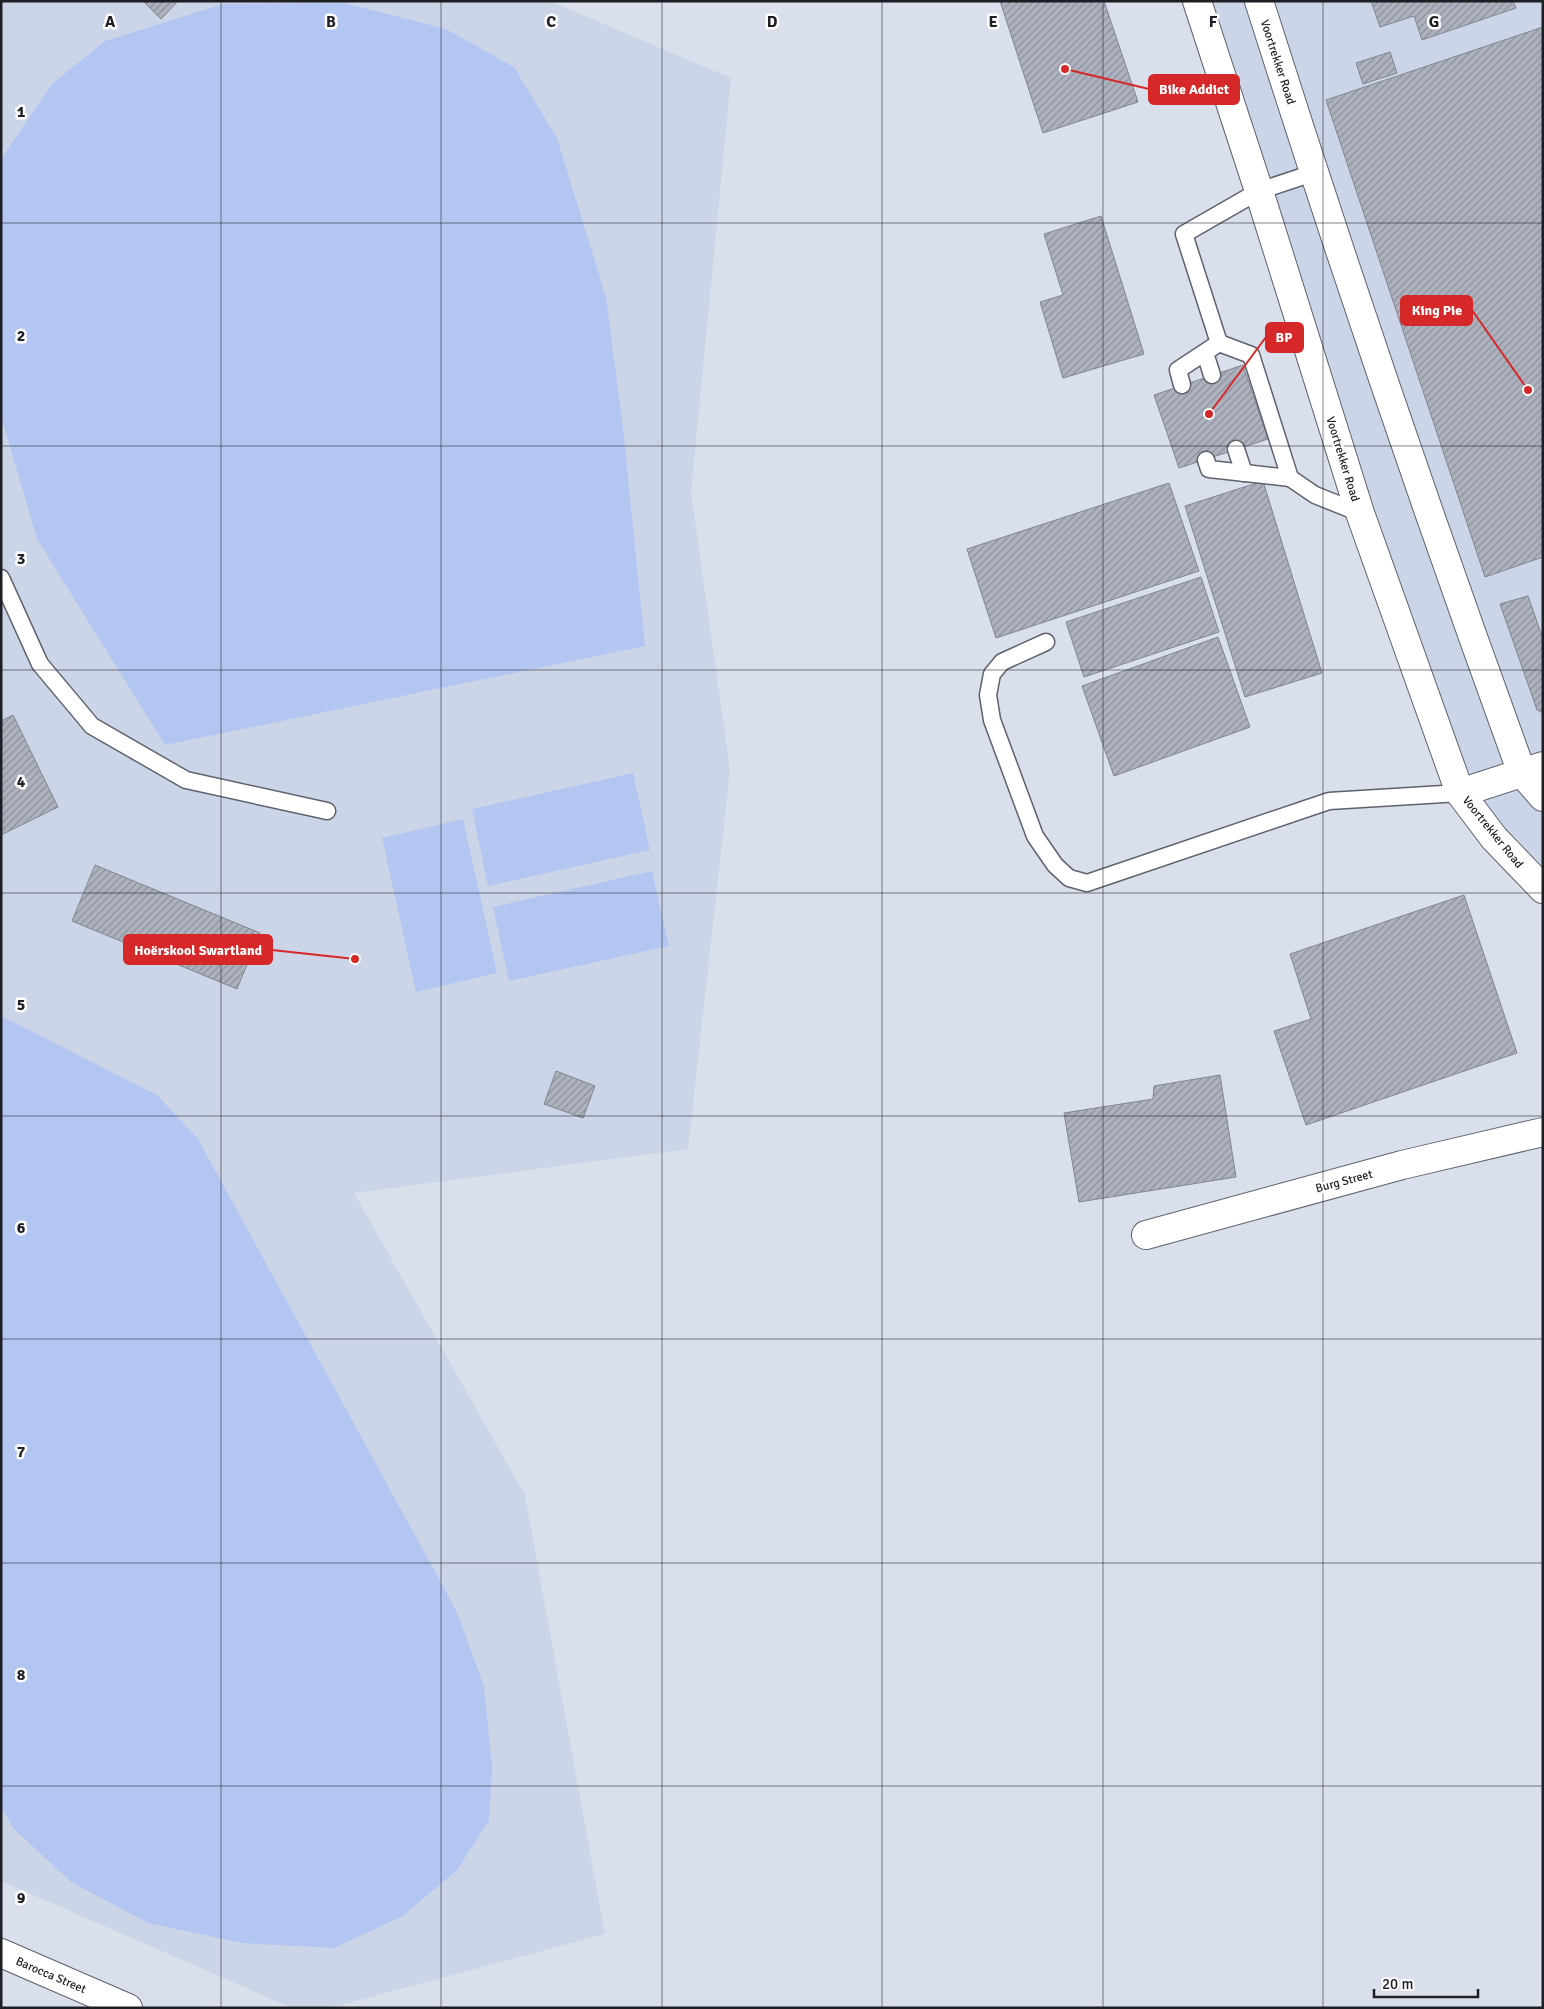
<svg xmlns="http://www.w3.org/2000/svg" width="1544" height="2009" viewBox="0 0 1544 2009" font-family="Signika,sans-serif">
<defs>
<pattern id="building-hatch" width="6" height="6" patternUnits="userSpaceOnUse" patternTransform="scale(1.25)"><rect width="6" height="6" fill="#adb2be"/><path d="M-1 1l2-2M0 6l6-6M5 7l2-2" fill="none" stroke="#8c909a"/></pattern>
</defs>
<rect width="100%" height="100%" fill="#d9dfeb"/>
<!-- built -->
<g fill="#ccd5e8">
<polygon points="1,1 550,1 731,78 691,492 730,770 688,1149 354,1193 525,1495 605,1934 330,2008 292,2008 1,1881"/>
<polygon points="1197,1 1543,1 1543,889 1460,793"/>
</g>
<!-- green -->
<g fill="#b3c6f2">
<polygon points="344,3 446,29 514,67 557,138 606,297 623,428 645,646 165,745 37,539 1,416 1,159 52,84 105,41 223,4"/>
<polygon points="633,773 650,850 488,886 472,809"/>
<polygon points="463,819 497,973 416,992 382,838"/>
<polygon points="652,871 669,946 509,981 493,907"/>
<polygon points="1,1016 157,1095 198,1139 456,1610 484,1686 492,1767 489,1821 457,1870 403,1916 334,1948 242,1943 148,1923 71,1882 13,1828 1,1806"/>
</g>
<!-- building -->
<g fill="url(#building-hatch)" stroke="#818691">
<polygon points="143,1 178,1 161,19"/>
<polygon points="1000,1 1104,1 1138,102 1043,133"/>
<polygon points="1371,1 1513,1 1516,8 1422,40 1414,16 1380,27"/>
<polygon points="1543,27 1543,557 1485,577 1326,100"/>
<polygon points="1390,52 1397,73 1363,84 1356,63"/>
<polygon points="1101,216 1144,354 1063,378 1040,302 1063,295 1044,234"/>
<polygon points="1243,365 1268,439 1179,468 1154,395"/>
<polygon points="1263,481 1322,673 1245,697 1185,506"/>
<polygon points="1169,483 1199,571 996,638 967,549"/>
<polygon points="1201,577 1219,632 1084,677 1066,622"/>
<polygon points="1528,596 1543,639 1543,713 1537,710 1500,604"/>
<polygon points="1218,637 1250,727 1114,776 1082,686"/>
<polygon points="13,715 58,807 1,835 1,721"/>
<polygon points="95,865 260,933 237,989 72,921"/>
<polygon points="1464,895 1517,1053 1306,1125 1274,1031 1311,1019 1290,954"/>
<polygon points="556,1071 595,1086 583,1118 544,1104"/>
<polygon points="1220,1075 1236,1177 1079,1202 1064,1113 1153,1099 1154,1086"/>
</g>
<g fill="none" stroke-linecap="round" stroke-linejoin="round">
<!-- lane casing -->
<g stroke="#5d626c" stroke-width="19">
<g id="lane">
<polyline points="1313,173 1259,191 1184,234 1219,343 1251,355 1290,478 1315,495 1360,513"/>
<polyline points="1205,353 1212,375"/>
<polyline points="1182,385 1178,370 1219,343"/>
<polyline points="1236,449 1244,473"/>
<polyline points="1206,460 1209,469 1290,478"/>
<polyline points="1,578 40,664 92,726 186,780 327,811"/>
<polyline points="1046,642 1002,662 992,674 988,695 992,720 1035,836 1055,865 1069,878 1087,883 1329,801 1460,793"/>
</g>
</g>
<!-- street casing -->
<g stroke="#5d626c" stroke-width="30">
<g id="street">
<polyline points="1460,793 1543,766"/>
<polyline points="1146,1235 1402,1165 1543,1132"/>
<polyline points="1,1953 128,2008"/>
</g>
</g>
<!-- primary casing -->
<g stroke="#5d626c" stroke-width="30">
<g id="primary">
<polyline points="1197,1 1259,191 1360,513 1460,793 1494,838 1543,889"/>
<path d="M1259 1C1341 260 1429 518 1522 773L1543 797"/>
</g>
</g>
<!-- lane -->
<use href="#lane" stroke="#fff" stroke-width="16"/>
<!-- street -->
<use href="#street" stroke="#fff" stroke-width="28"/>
<!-- primary -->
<use href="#primary" stroke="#fff" stroke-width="28"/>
</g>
<!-- grid -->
<path fill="none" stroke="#1d1f24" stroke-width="1" stroke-opacity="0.55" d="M221 1V2008M441 1V2008M662 1V2008M882 1V2008M1103 1V2008M1323 1V2008M1 223H1543M1 446H1543M1 670H1543M1 893H1543M1 1116H1543M1 1339H1543M1 1563H1543M1 1786H1543"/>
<g text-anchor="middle" stroke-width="5" stroke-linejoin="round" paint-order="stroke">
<!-- street labels -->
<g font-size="12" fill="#1d1f24" stroke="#fff">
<text transform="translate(1278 62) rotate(72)" y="4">Voortrekker Road</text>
<text transform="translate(1343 459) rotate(73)" y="4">Voortrekker Road</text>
<text transform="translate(1493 832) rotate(51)" y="4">Voortrekker Road</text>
<text transform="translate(1344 1181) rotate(-15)" y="4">Burg Street</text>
<text transform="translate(51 1975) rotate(23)" y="4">Barocca Street</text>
</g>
</g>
<g font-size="16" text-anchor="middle" font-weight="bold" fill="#1d1f24" stroke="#fff" stroke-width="5" stroke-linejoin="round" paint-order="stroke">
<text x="110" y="27">A</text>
<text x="331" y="27">B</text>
<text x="551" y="27">C</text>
<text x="772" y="27">D</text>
<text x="993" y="27">E</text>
<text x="1213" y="27">F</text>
<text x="1434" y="27">G</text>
<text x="21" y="117">1</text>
<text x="21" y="341">2</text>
<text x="21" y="564">3</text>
<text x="21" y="787">4</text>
<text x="21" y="1010">5</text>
<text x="21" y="1233">6</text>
<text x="21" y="1457">7</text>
<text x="21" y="1680">8</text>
<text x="21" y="1903">9</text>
</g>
<!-- callouts -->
<path fill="none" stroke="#d62828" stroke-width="2" d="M1065 69L1149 89M1528 390L1472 310M1209 414L1266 337M355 959L272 950"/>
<g fill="#d62828" stroke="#fff" stroke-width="2">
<circle cx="1065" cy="69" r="5"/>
<circle cx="1528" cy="390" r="5"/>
<circle cx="1209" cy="414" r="5"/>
<circle cx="355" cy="959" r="5"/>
</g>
<g fill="#d62828" stroke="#d62828" stroke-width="2">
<rect x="1149" y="75" width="90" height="29" rx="5"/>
<rect x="1401" y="296" width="71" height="29" rx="5"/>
<rect x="1266" y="323" width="37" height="29" rx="5"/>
<rect x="124" y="935" width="148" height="29" rx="5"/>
</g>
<g font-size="14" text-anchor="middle" font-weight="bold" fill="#fff">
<text x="1194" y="94">Bike Addict</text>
<text x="1437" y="315">King Pie</text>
<text x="1284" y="342">BP</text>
<text x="198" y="955">Hoërskool Swartland</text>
</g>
<!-- border -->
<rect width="1544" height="2009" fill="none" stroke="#1d1f24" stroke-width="5"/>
<!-- scale -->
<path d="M1374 1989v8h104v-8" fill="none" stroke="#1d1f24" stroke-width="2.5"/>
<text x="1382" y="1989" font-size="15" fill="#1d1f24" stroke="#ffffff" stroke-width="4" paint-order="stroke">20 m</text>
</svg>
